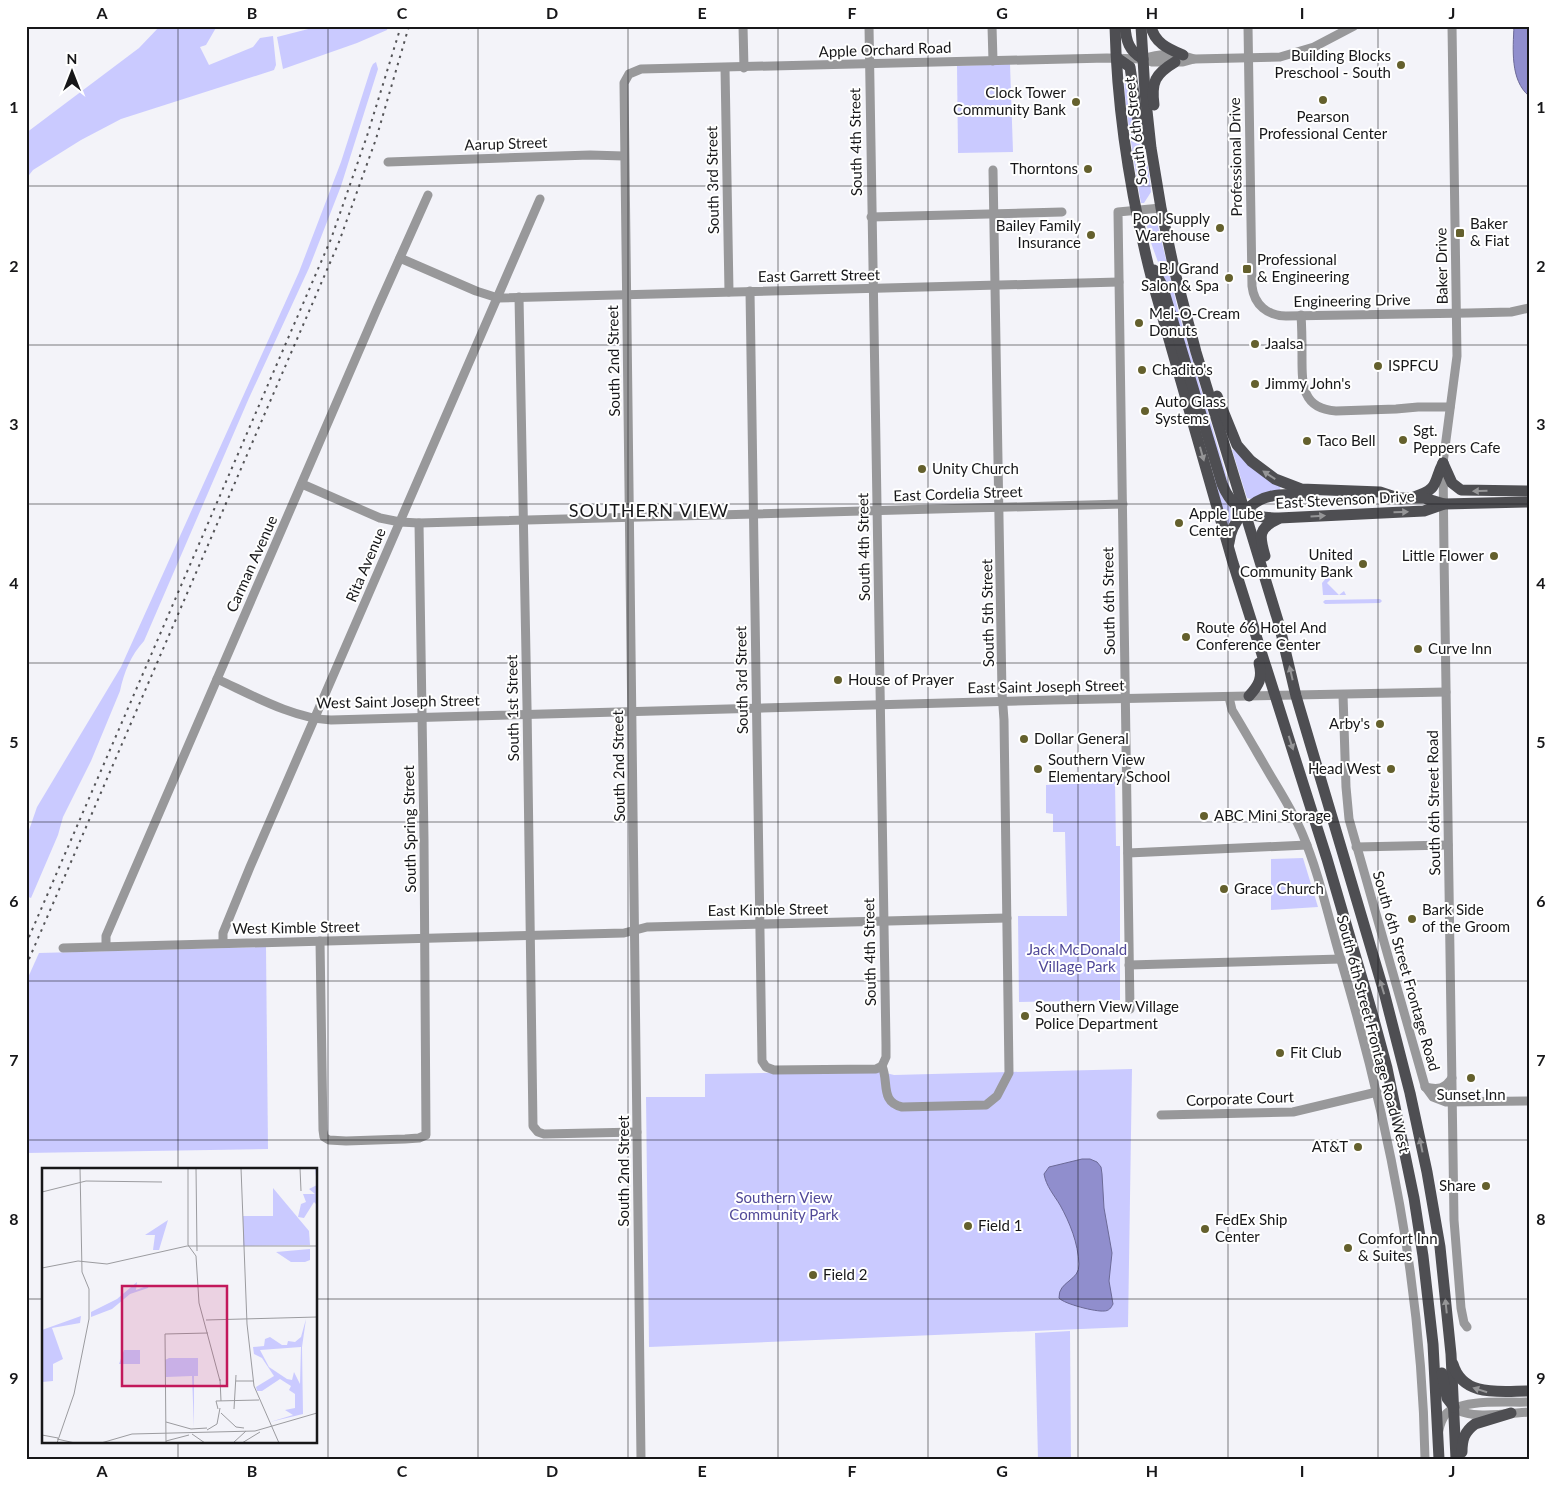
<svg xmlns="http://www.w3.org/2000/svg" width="1555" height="1485" viewBox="0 0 1555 1485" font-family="Lato,sans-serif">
<rect width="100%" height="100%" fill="#f3f3f9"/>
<!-- green -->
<g fill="#cacaff">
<polygon points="160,26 217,26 206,45 200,47 209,65 253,47 260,38 273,36 276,65 274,70 121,119 81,140 33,170 26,179 26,133 139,48"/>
<polygon points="320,26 388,26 387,30 357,43 283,69 277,37"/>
<path d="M376 62 378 69 341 186 309 268 249 398 144 641C131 655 124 672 120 691L91 761 63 817 58 835 31 898 26 896V839L37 807 121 667 299 272 341 162 371 68 373 64Z"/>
<polygon points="1010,64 1013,152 958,153 957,66"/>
<path d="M1127 72 1138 140 1148 167 1150 181 1151 192 1144 203H1141C1136 174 1131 144 1127 114 1126 100 1122 85 1127 72Z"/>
<polygon points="1145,217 1153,217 1158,226 1179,314 1231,491 1229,492 1170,295 1150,240"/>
<polygon points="1237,448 1281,485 1280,490 1251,499 1247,498 1232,450"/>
<path d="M1209 459C1215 479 1219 499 1235 512L1227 527Z"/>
<polygon points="1327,577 1331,579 1327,583 1339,595 1344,591 1346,595 1323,595 1322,583"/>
<polygon points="1380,599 1382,601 1380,603 1325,604 1323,602 1325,600"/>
<polygon points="1115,782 1116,846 1120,846 1120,1000 1019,1002 1018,916 1067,916 1065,832 1053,832 1053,814 1046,813 1046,785"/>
<polygon points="1303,858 1318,907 1271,910 1271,859"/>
<polygon points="266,947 268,1149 26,1153 26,982 39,953"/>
<polygon points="1132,1069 1128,1327 649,1347 646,1097 705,1097 705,1074 878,1071 894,1075"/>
<polygon points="1070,1331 1071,1459 1038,1459 1035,1333"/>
</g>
<!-- water -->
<g fill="#908ecd" stroke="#6c6a97">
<path d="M1514 26H1529V96C1510 80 1513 49 1514 26Z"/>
<path d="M1082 1159H1090L1097 1162 1101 1167 1102 1174 1104 1208 1112 1253 1109 1281 1113 1304C1111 1308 1109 1311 1104 1311 1096 1312 1064 1304 1059 1298 1058 1281 1080 1281 1079 1264 1078 1243 1070 1223 1060 1205 1054 1195 1046 1186 1044 1174L1049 1167Z"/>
</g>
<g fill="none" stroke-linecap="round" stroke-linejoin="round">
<!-- minor -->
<g stroke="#98989a" stroke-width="9">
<polyline points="743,26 744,68"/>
<polyline points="869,26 886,1045 886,1057 882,1066"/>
<polyline points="992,26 993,61"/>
<path d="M1248 26 1252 286C1254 305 1268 316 1286 316L1469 313 1511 312 1529 308"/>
<polyline points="1452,26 1457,356 1443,463 1444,554 1454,1220 1461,1308 1464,1323 1467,1327"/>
<path d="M1143 59C1159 53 1178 53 1194 59L1280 57 1314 47 1354 26"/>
<polyline points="725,68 729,292"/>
<polyline points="388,162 590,155 624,156"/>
<polyline points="871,217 1062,212"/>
<polyline points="400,258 476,291 498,298 1119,282"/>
<polyline points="750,291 762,1061 766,1067 774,1070 876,1069 882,1066"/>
<polyline points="519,297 527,706 533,1126 538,1132 544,1134 637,1132"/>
<path d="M1301 315C1302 329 1302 342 1302 355 1302 383 1301 409 1336 411L1396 409 1418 407H1450"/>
<polyline points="302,484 380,518 400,522 419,523 1123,504"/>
<path d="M217 679C250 694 294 719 331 720L1053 700 1446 692"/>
<polyline points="1343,695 1346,787 1349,819 1425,1086 1433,1097 1446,1102 1529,1101"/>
<path d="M1229 697 1232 710C1246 733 1259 756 1272 778 1283 796 1294 814 1302 833 1319 873 1328 916 1340 957 1389 1121 1422 1287 1425 1459"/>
<polyline points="1356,847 1448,845"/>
<polyline points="1128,853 1307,845"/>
<polyline points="320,941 323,1130 324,1137 329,1140 346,1141 405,1139 419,1138 426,1135 424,839 419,523"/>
<polyline points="223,943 223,933 250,867 540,199"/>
<polyline points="106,946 106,936 115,915 377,309 428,195"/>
<polyline points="63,948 624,933 647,927 1007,918"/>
<polyline points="1129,965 1341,959"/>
<polyline points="1130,1009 1118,212 1161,208"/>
<path d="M882 1066C889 1082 880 1102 902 1107L986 1105 997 1096 1009 1073 1004 720 1002 693 993 170"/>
<path d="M1425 1087C1438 1090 1445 1089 1452 1078"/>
<polyline points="1161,1115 1293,1112 1377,1092"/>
<path d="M1455 1408C1468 1420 1511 1413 1529 1412"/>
<path d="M1439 1430C1440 1425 1442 1419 1445 1415 1459 1398 1507 1403 1529 1402"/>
<polyline points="641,1459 624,83 629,74 641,69 1107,58 1143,59 1152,62 1183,62 1194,59"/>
</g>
<!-- major -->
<g stroke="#4e4e52" stroke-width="11">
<path d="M1115 26C1117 111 1131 198 1152 280L1233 563 1327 859 1371 1009 1387 1068 1414 1198 1423 1256 1433 1344 1439 1459"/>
<path d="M1125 26C1126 41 1129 51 1143 59"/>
<polyline points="1141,26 1145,92 1151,148 1161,208 1174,269 1196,352 1279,624 1296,696 1384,992 1410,1093 1427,1172 1440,1247 1451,1354 1456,1459"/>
<path d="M1151 26C1154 43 1169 49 1183 55"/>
<polyline points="1117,58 1130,67 1139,127 1148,144"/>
<path d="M1154 105C1151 82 1155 74 1175 62"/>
<path d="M1154 270 1162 285 1222 484C1233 511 1251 518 1279 518L1424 511 1444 504 1529 502"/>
<polyline points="1217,396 1237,445 1251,461 1275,479 1301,489 1380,492 1401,499"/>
<polyline points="1443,463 1452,483 1461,490 1529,491"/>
<path d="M1414 497C1440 489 1433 482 1443 463"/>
<polyline points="1394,498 1424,498 1444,504"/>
<path d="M1229 543C1231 521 1251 500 1272 496 1284 493 1296 495 1308 495"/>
<path d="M1265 556C1259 536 1258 528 1278 519"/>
<path d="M1249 696C1259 685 1263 678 1259 663"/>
<path d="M1453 1364C1463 1398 1501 1391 1529 1391"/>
<polyline points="1442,1373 1447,1398 1454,1407"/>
<path d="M1462 1452C1462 1440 1464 1432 1475 1424L1511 1413"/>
</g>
<!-- rail -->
<g stroke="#545457" stroke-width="2" stroke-dasharray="2.5 5" stroke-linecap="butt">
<polyline points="26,944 331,239 367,136 401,26"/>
<polyline points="26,966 339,242 376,139 409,26"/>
</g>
</g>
<!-- one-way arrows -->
<defs><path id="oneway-solid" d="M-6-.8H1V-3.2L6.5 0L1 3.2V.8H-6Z" transform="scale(1.25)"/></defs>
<g fill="#959597">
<use href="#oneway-solid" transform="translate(1202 454) rotate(74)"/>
<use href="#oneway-solid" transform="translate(1269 475) rotate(-147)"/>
<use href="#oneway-solid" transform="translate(1480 491) rotate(179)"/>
<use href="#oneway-solid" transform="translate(1401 512) rotate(-2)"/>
<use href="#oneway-solid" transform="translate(1318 516) rotate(-4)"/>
<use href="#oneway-solid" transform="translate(1291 673) rotate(-103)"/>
<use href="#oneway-solid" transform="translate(1291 743) rotate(72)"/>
<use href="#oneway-solid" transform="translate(1382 987) rotate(-107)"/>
<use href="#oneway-solid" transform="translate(1421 1145) rotate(-102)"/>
<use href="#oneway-solid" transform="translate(1446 1306) rotate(-96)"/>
<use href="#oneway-solid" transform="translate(1480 1390) rotate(-162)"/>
</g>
<!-- grid -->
<path fill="none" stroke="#171719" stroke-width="1" stroke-opacity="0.55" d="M178 26V1169M328 26V1459M478 26V1459M628 26V1459M778 26V1459M928 26V1459M1078 26V1459M1228 26V1459M1378 26V1459M26 186H1529M26 345H1529M26 504H1529M26 663H1529M26 822H1529M26 981H1529M26 1140H1529M26 1299H44M316 1299H1529M178 1441V1459"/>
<!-- markers -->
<g fill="#64602d" stroke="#fff" stroke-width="2">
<circle cx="1401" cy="65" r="5"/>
<circle cx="1323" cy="100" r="5"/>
<circle cx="1076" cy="102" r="5"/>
<circle cx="1088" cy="169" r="5"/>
<circle cx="1220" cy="228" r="5"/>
<rect x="1455" y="228" width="10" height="10" rx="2.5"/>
<circle cx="1091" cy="235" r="5"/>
<rect x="1242" y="264" width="10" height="10" rx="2.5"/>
<circle cx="1229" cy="278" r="5"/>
<circle cx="1139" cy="323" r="5"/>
<circle cx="1255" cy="344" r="5"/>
<circle cx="1378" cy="366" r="5"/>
<circle cx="1142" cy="370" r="5"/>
<circle cx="1255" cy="384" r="5"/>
<circle cx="1145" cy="411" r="5"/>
<circle cx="1403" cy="440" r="5"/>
<circle cx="1307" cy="441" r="5"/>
<circle cx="922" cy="469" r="5"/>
<circle cx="1179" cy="523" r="5"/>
<circle cx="1494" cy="556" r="5"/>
<circle cx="1363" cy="564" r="5"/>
<circle cx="1186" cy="637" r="5"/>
<circle cx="1418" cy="649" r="5"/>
<circle cx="838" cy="680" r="5"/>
<circle cx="1380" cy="724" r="5"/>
<circle cx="1024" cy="739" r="5"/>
<circle cx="1038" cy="769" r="5"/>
<circle cx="1391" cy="769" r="5"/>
<circle cx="1204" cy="816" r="5"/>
<circle cx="1224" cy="889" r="5"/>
<circle cx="1412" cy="919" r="5"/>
<circle cx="1025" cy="1016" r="5"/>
<circle cx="1280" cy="1053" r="5"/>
<circle cx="1471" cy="1078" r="5"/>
<circle cx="1358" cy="1147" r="5"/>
<circle cx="1486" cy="1186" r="5"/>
<circle cx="968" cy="1226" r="5"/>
<circle cx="1205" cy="1229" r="5"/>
<circle cx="1348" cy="1248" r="5"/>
<circle cx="813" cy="1275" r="5"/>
</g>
<g text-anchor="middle" stroke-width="4" stroke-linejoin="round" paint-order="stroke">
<!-- street labels -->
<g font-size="15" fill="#171719" stroke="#fff">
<text transform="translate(885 50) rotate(-2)" y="5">Apple Orchard Road</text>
<text transform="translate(1136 131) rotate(-97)" y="5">South 6th Street</text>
<text transform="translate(856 142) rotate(-91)" y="5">South 4th Street</text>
<text transform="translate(506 144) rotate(-2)" y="5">Aarup Street</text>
<text transform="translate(1236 157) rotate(-91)" y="5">Professional Drive</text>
<text transform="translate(713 180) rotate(-91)" y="5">South 3rd Street</text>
<text transform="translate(1442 266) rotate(-91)" y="5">Baker Drive</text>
<text transform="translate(819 276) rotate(-1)" y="5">East Garrett Street</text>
<text transform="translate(1352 301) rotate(-1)" y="5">Engineering Drive</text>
<text transform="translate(614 361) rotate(-91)" y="5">South 2nd Street</text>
<text transform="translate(958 494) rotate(-2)" y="5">East Cordelia Street</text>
<text transform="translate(1345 500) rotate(-3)" y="5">East Stevenson Drive</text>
<text transform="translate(864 547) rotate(-91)" y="5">South 4th Street</text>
<text transform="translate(252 564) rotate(-66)" y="5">Carman Avenue</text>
<text transform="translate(366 565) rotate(-67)" y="5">Rita Avenue</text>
<text transform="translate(1109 601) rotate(-91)" y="5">South 6th Street</text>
<text transform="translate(988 613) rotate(-91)" y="5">South 5th Street</text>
<text transform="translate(742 680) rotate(-91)" y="5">South 3rd Street</text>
<text transform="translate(1046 687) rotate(-1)" y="5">East Saint Joseph Street</text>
<text transform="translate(398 702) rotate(-1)" y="5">West Saint Joseph Street</text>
<text transform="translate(513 708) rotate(-91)" y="5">South 1st Street</text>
<text transform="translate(619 766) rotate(-91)" y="5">South 2nd Street</text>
<text transform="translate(1434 803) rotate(-91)" y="5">South 6th Street Road</text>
<text transform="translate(410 829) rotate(-91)" y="5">South Spring Street</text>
<text transform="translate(768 910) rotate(-1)" y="5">East Kimble Street</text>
<text transform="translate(296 928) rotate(-1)" y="5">West Kimble Street</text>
<text transform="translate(870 952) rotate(-91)" y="5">South 4th Street</text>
<text transform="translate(1406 971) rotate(74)" y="5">South 6th Street Frontage Road</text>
<text transform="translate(1373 1034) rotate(75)" y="5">South 6th Street Frontage Road West</text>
<text transform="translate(1240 1099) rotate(-2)" y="5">Corporate Court</text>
<text transform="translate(624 1171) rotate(-90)" y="5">South 2nd Street</text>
</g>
<!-- poi labels -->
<g font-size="15" fill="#171719" stroke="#fff" text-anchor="start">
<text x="1391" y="61" text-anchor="end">Building Blocks<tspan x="1391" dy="17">Preschool - South</tspan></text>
<text x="1066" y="98" text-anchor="end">Clock Tower<tspan x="1066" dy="17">Community Bank</tspan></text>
<text x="1323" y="122" text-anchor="middle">Pearson<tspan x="1323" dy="17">Professional Center</tspan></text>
<text x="1078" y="174" text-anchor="end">Thorntons</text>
<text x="1210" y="224" text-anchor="end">Pool Supply<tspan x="1210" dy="17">Warehouse</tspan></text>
<text x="1470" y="229">Baker<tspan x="1470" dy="17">&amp; Fiat</tspan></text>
<text x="1081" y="231" text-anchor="end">Bailey Family<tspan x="1081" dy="17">Insurance</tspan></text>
<text x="1257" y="265">Professional<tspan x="1257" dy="17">&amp; Engineering</tspan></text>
<text x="1219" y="274" text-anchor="end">BJ Grand<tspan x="1219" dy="17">Salon &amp; Spa</tspan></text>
<text x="1149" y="319">Mel-O-Cream<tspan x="1149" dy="17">Donuts</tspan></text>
<text x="1265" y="349">Jaalsa</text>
<text x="1388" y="371">ISPFCU</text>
<text x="1152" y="375">Chadito's</text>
<text x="1265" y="389">Jimmy John's</text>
<text x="1155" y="407">Auto Glass<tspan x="1155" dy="17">Systems</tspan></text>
<text x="1413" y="436">Sgt.<tspan x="1413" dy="17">Peppers Cafe</tspan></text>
<text x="1317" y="446">Taco Bell</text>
<text x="932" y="474">Unity Church</text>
<text x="1189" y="519">Apple Lube<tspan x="1189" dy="17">Center</tspan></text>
<text x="1353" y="560" text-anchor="end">United<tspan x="1353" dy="17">Community Bank</tspan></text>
<text x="1484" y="561" text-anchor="end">Little Flower</text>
<text x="1196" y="633">Route 66 Hotel And<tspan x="1196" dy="17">Conference Center</tspan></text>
<text x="1428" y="654">Curve Inn</text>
<text x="848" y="685">House of Prayer</text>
<text x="1370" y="729" text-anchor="end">Arby's</text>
<text x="1034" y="744">Dollar General</text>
<text x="1048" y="765">Southern View<tspan x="1048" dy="17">Elementary School</tspan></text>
<text x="1381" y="774" text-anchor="end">Head West</text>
<text x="1214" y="821">ABC Mini Storage</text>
<text x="1234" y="894">Grace Church</text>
<text x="1422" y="915">Bark Side<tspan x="1422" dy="17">of the Groom</tspan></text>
<text x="1035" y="1012">Southern View Village<tspan x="1035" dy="17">Police Department</tspan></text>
<text x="1290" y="1058">Fit Club</text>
<text x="1471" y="1100" text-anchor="middle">Sunset Inn</text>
<text x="1348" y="1152" text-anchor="end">AT&amp;T</text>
<text x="1476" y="1191" text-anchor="end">Share</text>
<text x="1215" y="1225">FedEx Ship<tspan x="1215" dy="17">Center</tspan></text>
<text x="978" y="1231">Field 1</text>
<text x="1358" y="1244">Comfort Inn<tspan x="1358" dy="17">&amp; Suites</tspan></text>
<text x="823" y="1280">Field 2</text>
</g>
<!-- park labels -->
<g font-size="15" fill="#514998" stroke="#fff">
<text x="1077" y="955">Jack McDonald<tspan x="1077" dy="17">Village Park</tspan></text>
<text x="784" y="1203">Southern View<tspan x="784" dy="17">Community Park</tspan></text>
</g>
<!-- quarter labels -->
<g font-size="18" letter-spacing="1" fill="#171719" stroke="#fff">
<text x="649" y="517">SOUTHERN VIEW</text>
</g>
</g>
<!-- overview -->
<g transform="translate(42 1168)">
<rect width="275" height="275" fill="#f3f3f9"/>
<path d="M273 0H275V37L272 34 262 50 256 49 259 36 264 34 261 26H273L267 21 275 17ZM231 20 267 63 268 77 201 78V48H231ZM126 52 117 82H111L113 67H103ZM268 81V92L263 94H249L234 84ZM95 114 94 122 107 117 106 120 88 126 70 141 49 149V144L75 131ZM39 148 38 155 10 160 21 191 11 196V213L0 214V162ZM264 151 260 179 261 246 228 254 251 247 243 242 253 240V226L247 222 249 218 238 211 220 223H215L214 219 232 208 220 190 212 186 211 179 222 178 223 171 228 169 240 177H245L246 173 253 174 259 169ZM259 179 258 216 252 204 250 212 245 211 227 199 218 182ZM82 182H98V196H77ZM127 190H156V208H152V260L150 208 124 209 123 192Z" fill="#cacaff" fill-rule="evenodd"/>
<path fill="none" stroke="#9b9b9f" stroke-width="1" d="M146 0V77L154 88 157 135 178 213M154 0 155 83M199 0 205 156 212 218 237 275M258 0 259 23M0 24 44 13 120 14M0 100 36 93 65 96 145 78H275M164 152 275 149M178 211 179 233M194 213H212M176 241 174 233 217 232M192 241 194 207M179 245 194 259 202 260M124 254 149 261 165 260M165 262 175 256 178 240M150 266 163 275M0 267 16 270M15 271 33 275M124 273 147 267M15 275 32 226 47 151V121L40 104 38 0M59 275 90 266 213 263 275 245M124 275 123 166 166 165M191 275 204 263M200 275 218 264"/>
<path fill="#c2185b" fill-opacity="0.15" stroke="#c2185b" stroke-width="2.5" d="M80 118H185V218H80Z"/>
<rect width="275" height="275" fill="none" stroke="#171719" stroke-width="2.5"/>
</g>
<!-- border -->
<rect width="1555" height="1485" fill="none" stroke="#ffffff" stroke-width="55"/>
<!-- north arrow -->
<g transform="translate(72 72)" stroke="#ffffff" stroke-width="4" paint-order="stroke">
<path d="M0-4L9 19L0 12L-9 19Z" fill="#171719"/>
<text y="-8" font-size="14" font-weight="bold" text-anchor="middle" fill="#171719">N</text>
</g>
<rect x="28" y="28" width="1500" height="1430" fill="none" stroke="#171719" stroke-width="2"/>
<g font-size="16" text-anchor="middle" font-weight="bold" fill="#171719">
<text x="102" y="19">A</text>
<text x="252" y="19">B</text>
<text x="402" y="19">C</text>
<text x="552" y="19">D</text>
<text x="702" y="19">E</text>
<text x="852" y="19">F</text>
<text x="1002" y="19">G</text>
<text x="1152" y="19">H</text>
<text x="1302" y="19">I</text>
<text x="1452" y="19">J</text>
<text x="14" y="113">1</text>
<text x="1541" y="113">1</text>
<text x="14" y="272">2</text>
<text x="1541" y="272">2</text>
<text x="14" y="430">3</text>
<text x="1541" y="430">3</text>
<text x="14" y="589">4</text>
<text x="1541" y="589">4</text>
<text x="14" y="748">5</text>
<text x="1541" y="748">5</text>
<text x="14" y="907">6</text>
<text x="1541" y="907">6</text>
<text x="14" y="1066">7</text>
<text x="1541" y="1066">7</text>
<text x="14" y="1225">8</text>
<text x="1541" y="1225">8</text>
<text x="14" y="1384">9</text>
<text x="1541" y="1384">9</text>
<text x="102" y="1477">A</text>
<text x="252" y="1477">B</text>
<text x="402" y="1477">C</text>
<text x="552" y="1477">D</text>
<text x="702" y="1477">E</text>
<text x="852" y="1477">F</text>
<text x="1002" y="1477">G</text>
<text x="1152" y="1477">H</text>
<text x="1302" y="1477">I</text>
<text x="1452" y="1477">J</text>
</g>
</svg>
